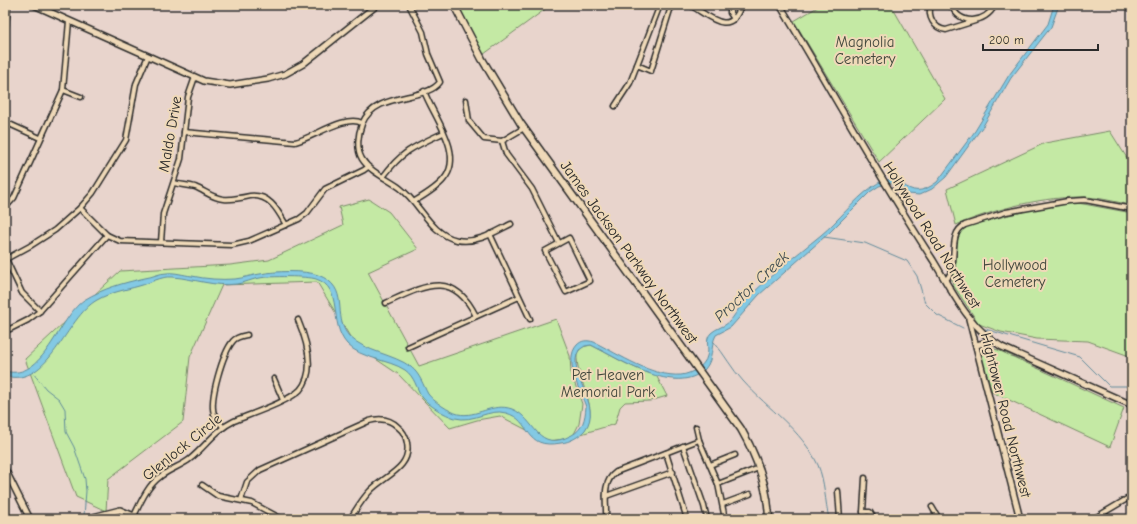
<svg xmlns="http://www.w3.org/2000/svg" width="1137" height="524" viewBox="0 0 1137 524" font-family="'Comic Neue',sans-serif">
<rect width="100%" height="100%" fill="#e8d4cc"/>
<filter id="ink" filterUnits="userSpaceOnUse"><feTurbulence type="fractalNoise" baseFrequency=".025" numOctaves="2"/><feDisplacementMap in="SourceGraphic" scale="8" xChannelSelector="R" yChannelSelector="G"/><feConvolveMatrix kernelMatrix="1 2 1 2 8 2 1 2 1" color-interpolation-filters="sRGB"/></filter>
<g filter="url(#ink)">
<!-- green -->
<g fill="#c4e9a4" stroke="#788a68">
<polygon points="456,5 551,5 480,57"/>
<polygon points="821,5 891,5 945,99 879,162 794,21"/>
<path d="M1110 131 1132 166V205C1115 202 1095 196 1077 197 1035 198 994 210 956 225L947 189 1045 143Z"/>
<polygon points="369,199 389,212 418,249 368,272 419,366 556,319 570,356 571,373 582,404 579,424 572,438 548,441 500,416 477,420 450,428 398,374 355,345 317,282 222,285 190,357 183,422 108,479 106,511 76,497 25,359 120,271 230,265 269,260 343,225 339,207"/>
<path d="M1078 203 1132 213V357L1088 341 1037 339 1001 332 979 324 953 285 952 280 956 262 958 233 965 227C1006 216 1036 206 1078 203Z"/>
<path d="M591 345C613 356 632 369 656 375L667 396 650 401 625 402 620 407 615 424 581 434C604 409 575 383 577 353L582 347Z"/>
<polygon points="984,346 998,350 1124,408 1110,447 992,392 980,354 981,348"/>
</g>
<!-- water -->
<path fill="#83c9e4" stroke="#608a9a" d="M1054 5H1059L1051 27 1011 78 983 126 946 177 932 189 919 195 908 194 891 183 879 186 870 192 829 233 759 295 731 327 716 335C710 346 714 359 705 369 676 398 618 358 591 345L585 346 579 350C565 374 604 404 585 430 579 437 570 442 561 443 522 450 533 420 506 413 489 408 474 423 455 418 445 415 429 406 422 397 416 388 415 377 405 370 388 359 361 359 347 344 328 323 344 288 316 279 307 276 269 276 260 278 252 279 245 283 237 284 215 287 195 279 173 277 160 276 151 283 139 286 125 290 111 292 97 300 65 318 50 388 5 376V371C44 382 58 318 84 300 104 288 123 283 145 278 153 277 159 273 167 273 175 272 183 275 192 276 206 279 220 280 235 279 244 278 252 275 260 274 275 271 305 270 318 275 352 288 331 316 349 336 365 352 394 354 411 367 420 374 423 385 428 394 433 401 450 412 458 414 477 418 492 402 512 409 536 418 536 454 572 435 583 429 585 419 586 407 581 392 563 360 577 345 582 340 587 340 594 342 620 355 652 377 681 375 691 374 705 366 707 356 710 348 704 340 711 333 716 328 724 327 729 322 734 317 737 310 742 305 765 279 794 257 821 235 839 220 853 201 872 187 904 163 903 208 937 182L975 131 1009 75 1048 24Z"/>
<g fill="none" stroke-linecap="round" stroke-linejoin="round">
<!-- stream -->
<g stroke="#608a9a" stroke-width="1">
<polyline points="824,237 865,243 907,261 917,276 925,303 937,315 963,328"/>
<polyline points="985,329 1080,357 1109,386 1126,386 1132,389"/>
<path d="M714 342C725 355 732 369 743 381 769 410 801 429 818 465 825 482 825 501 829 519"/>
<polyline points="33,373 46,389 59,399 65,409 66,432 74,447 85,479 86,491 84,516"/>
</g>
<!-- minor casing -->
<g stroke="#2b2b2b" stroke-width="7">
<g id="minor">
<path d="M409 5 423 32 428 54 440 82C426 102 375 91 362 124 358 134 356 149 362 159 370 172 388 179 400 188 421 204 430 234 457 240 477 244 495 232 511 224"/>
<path d="M690 5C708 15 731 39 741 5"/>
<polyline points="730,5 730,13 734,19"/>
<path d="M931 5C927 16 934 29 946 30L975 21"/>
<path d="M951 5C960 26 985 24 995 5"/>
<polyline points="637,65 651,71 670,10 674,5"/>
<polyline points="63,90 81,97"/>
<polyline points="466,100 469,121 484,139 502,141 524,128"/>
<polyline points="615,106 630,83 660,5"/>
<polyline points="5,122 40,138"/>
<path d="M184 132 295 142C313 138 345 114 362 123"/>
<polyline points="502,141 506,154 532,189 559,243"/>
<path d="M383 177C402 151 415 146 443 133"/>
<path d="M174 183C181 185 188 185 195 187 205 191 212 198 223 199 232 200 241 198 250 196 270 194 278 211 286 225"/>
<path d="M415 201C425 195 437 188 444 179 465 154 433 116 424 91"/>
<polyline points="5,208 14,198 63,90 69,21"/>
<polyline points="80,208 107,235 120,241 232,245 249,241 299,219 307,213 325,189 364,170 368,167"/>
<polyline points="490,234 530,319"/>
<polygon points="569,238 590,281 566,292 545,251"/>
<polyline points="161,242 163,214 181,159 188,97 195,77"/>
<polyline points="5,257 22,293 40,311"/>
<polyline points="6,259 30,246 55,230 80,208 93,193 126,140 136,84 148,56"/>
<path d="M946 280C960 265 946 234 965 225L1006 212 1068 201 1085 200 1132 209"/>
<path d="M386 303C424 286 453 269 476 316"/>
<polyline points="10,329 28,320 40,311 107,235"/>
<polyline points="408,347 519,297"/>
<polyline points="274,379 283,400"/>
<path d="M223 427C220 423 216 419 214 414 209 399 223 353 233 341 236 337 242 336 247 335"/>
<polyline points="696,427 699,440 718,484 725,519"/>
<polyline points="683,446 704,506 707,519"/>
<polyline points="666,453 687,519"/>
<polyline points="710,465 735,455"/>
<polyline points="865,478 863,512 865,519"/>
<polyline points="718,484 759,468"/>
<polyline points="202,485 218,496 252,503 282,519"/>
<polyline points="838,491 840,519"/>
<polyline points="606,496 673,472"/>
<path d="M241 500 247 482 260 470 369 421C379 418 390 419 398 427 403 431 406 436 407 443 412 468 384 476 370 491 362 499 356 510 350 519"/>
<polyline points="723,504 750,494"/>
<polyline points="932,507 939,519"/>
<polyline points="863,512 870,512 874,519"/>
<path d="M134 516C141 501 148 485 161 476 170 469 181 466 190 459 206 446 215 430 234 421 251 414 288 402 300 390 317 371 306 339 298 320"/>
<path d="M606 519C607 502 601 483 616 472L699 440"/>
<polyline points="1093,519 1132,496"/>
</g>
</g>
<!-- tertiary casing -->
<g stroke="#2b2b2b" stroke-width="8">
<g id="tertiary">
<polyline points="34,5 204,81 230,85 268,79 285,74 303,64 377,5"/>
<path d="M780 5C831 90 879 177 933 260 952 291 969 328 1002 347L1132 405"/>
<polyline points="969,319 1020,519"/>
<polyline points="976,345 992,341"/>
<polyline points="5,469 30,519"/>
<polyline points="85,519 120,510 141,519"/>
</g>
</g>
<!-- secondary casing -->
<g stroke="#2b2b2b" stroke-width="9">
<g id="secondary">
<path d="M454 5 482 59 521 124 741 429C757 457 768 487 769 519"/>
<polyline points="5,25 7,5"/>
</g>
</g>
<!-- minor -->
<use href="#minor" stroke="#efd9b8" stroke-width="4"/>
<!-- tertiary -->
<use href="#tertiary" stroke="#efd9b8" stroke-width="5"/>
<!-- secondary -->
<use href="#secondary" stroke="#efd9b8" stroke-width="6"/>
</g>
</g>
<g text-anchor="middle" stroke-width="4" stroke-linejoin="round" paint-order="stroke">
<!-- park labels -->
<g font-size="15" fill="#42483d" stroke="#efd9b8">
<text x="865" y="47">Magnolia<tspan x="865" dy="17">Cemetery</tspan></text>
<text x="1015" y="270">Hollywood<tspan x="1015" dy="17">Cemetery</tspan></text>
<text x="608" y="380">Pet Heaven<tspan x="608" dy="17">Memorial Park</tspan></text>
</g>
<!-- street labels -->
<g font-size="15" fill="#2b2b2b" stroke="#efd9b8">
<text transform="translate(170 134) rotate(-80)" y="5">Maldo Drive</text>
<text transform="translate(932 235) rotate(58)" y="5">Hollywood Road Northwest</text>
<text transform="translate(629 252) rotate(54)" y="5">James Jackson Parkway Northwest</text>
<text transform="translate(1006 415) rotate(76)" y="5">Hightower Road Northwest</text>
<text transform="translate(182 447) rotate(-39)" y="5">Glenlock Circle</text>
</g>
<!-- water labels -->
<g font-size="16" font-style="italic" fill="#3d4b50" stroke="#efd9b8">
<text transform="translate(751 286) rotate(-43)" y="6">Proctor Creek</text>
</g>
</g>
<!-- margin -->
<rect width="1137" height="524" fill="none" stroke="#efd9b8" stroke-width="20"/>
<rect x="10" y="10" width="1117" height="504" fill="none" stroke="#2b2b2b" stroke-width="1.5" filter="url(#ink)"/>
<!-- scale -->
<path d="M983 44v6h115v-6" fill="none" stroke="#2b2b2b" stroke-width="2"/>
<text x="989" y="44" font-size="12" fill="#2b2b2b" stroke="#efd9b8" stroke-width="3" paint-order="stroke">200 m</text>
</svg>
